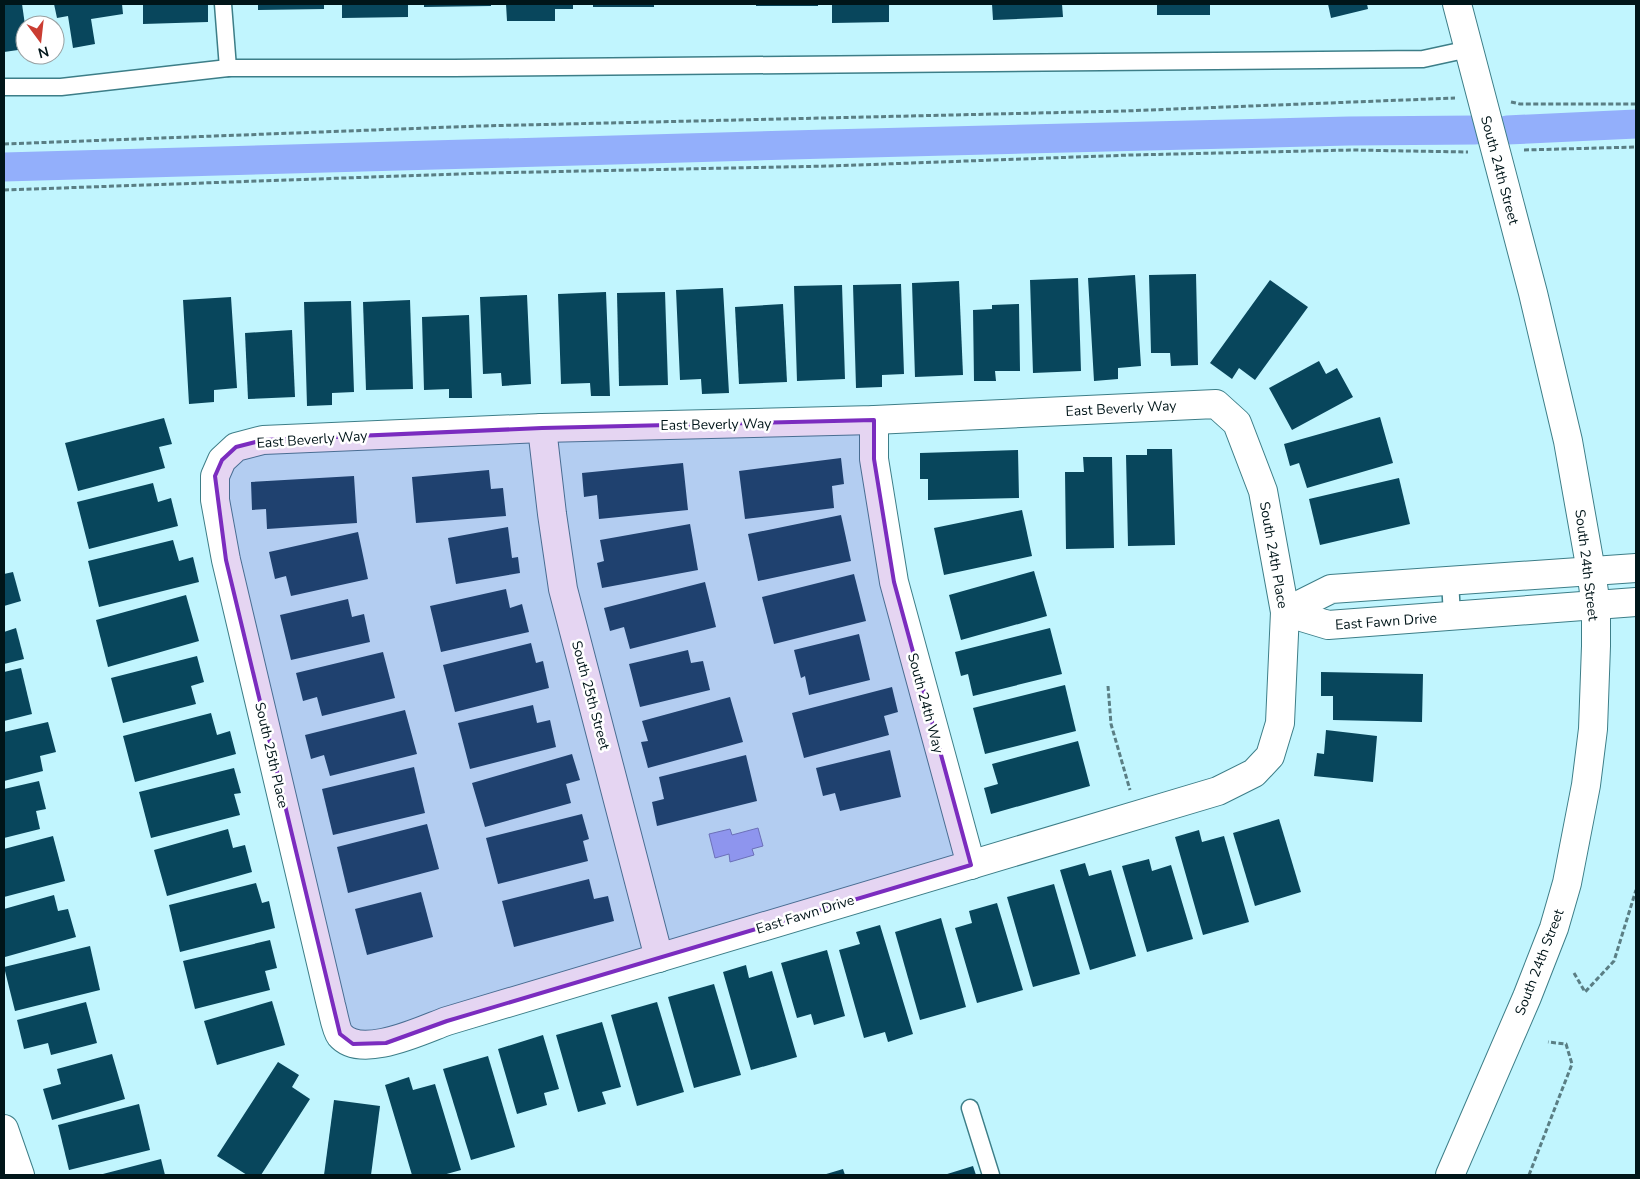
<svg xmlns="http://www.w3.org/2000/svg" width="1640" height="1179" viewBox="0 0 1640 1179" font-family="'Nunito Sans',sans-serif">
<rect width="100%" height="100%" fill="#c1f5fe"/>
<!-- water -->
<polygon fill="#93affb" stroke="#6781b7" points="758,828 763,846 752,849 754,855 730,862 729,854 715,858 709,834 730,829 732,835"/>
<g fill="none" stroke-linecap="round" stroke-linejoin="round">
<!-- canal -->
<g stroke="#93affb" stroke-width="29">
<polyline points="1507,130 1636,124"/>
<polyline points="4,167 828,144 1349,131 1475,130"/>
</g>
</g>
<!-- building -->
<g fill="#08465c">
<polygon points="4,4 22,4 25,25 25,49 4,52"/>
<polygon points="54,4 122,4 123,14 91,19 95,44 73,48 68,16 57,18"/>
<polygon points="143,4 208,4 208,22 143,24"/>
<polygon points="258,4 324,4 324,9 258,10"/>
<polygon points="342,4 408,4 408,17 342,18"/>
<polygon points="424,4 491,4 491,6 424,7"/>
<polygon points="506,4 573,4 573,9 555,9 555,21 507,21"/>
<rect x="593" y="4" width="61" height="3"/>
<rect x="756" y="4" width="62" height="2"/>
<polygon points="832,4 889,4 889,22 832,23"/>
<polygon points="992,4 1062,4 1063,17 993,20"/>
<rect x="1157" y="4" width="53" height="11"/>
<polygon points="1328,4 1367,4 1368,9 1331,18"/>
<polygon points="1196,274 1198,365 1171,366 1170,353 1151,353 1149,275"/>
<polygon points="1135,275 1141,366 1118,368 1118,379 1094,381 1088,278"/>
<polygon points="1078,278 1081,371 1033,373 1030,280"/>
<polygon points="1270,280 1308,307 1255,380 1239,368 1232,379 1210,363"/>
<polygon points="959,281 963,375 915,377 912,283"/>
<polygon points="901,284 904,374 882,375 882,387 856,388 853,285"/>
<polygon points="842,285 845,379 797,381 794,286"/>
<polygon points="723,288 729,393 702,394 701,379 680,380 676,290"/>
<polygon points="606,292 610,396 591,396 590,383 561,384 558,294"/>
<polygon points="665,292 668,385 619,386 617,293"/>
<polygon points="527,295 531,384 502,386 501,373 483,374 480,297"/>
<polygon points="231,297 237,388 214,390 214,402 189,404 183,300"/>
<polygon points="410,300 413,389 366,390 363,302"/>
<polygon points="351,301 354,392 332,393 332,405 307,406 304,302"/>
<polygon points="783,304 787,382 739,384 735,307"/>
<polygon points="1019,304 1020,371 995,371 996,381 974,381 973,310 992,309 992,305"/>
<polygon points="469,315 472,398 449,398 449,389 424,390 422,317"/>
<polygon points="292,330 295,397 248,399 245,333"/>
<polygon points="1319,361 1326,374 1337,368 1353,397 1292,430 1269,388"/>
<polygon points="1380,417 1393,463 1307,488 1299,463 1290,466 1284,444"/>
<polygon points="164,418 172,444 159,447 165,468 78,491 65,443"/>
<polygon points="1147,449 1172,449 1175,545 1128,546 1126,455 1147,455"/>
<polygon points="1018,450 1019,498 928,500 928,479 920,479 920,453"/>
<polygon points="1083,457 1112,457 1114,548 1066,549 1065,472 1084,472"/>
<polygon points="841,458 844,484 832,486 834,508 745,519 739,471"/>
<polygon points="683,463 688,510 599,519 597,495 584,497 582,473"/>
<polygon points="489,470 491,489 503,488 506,516 416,523 412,477"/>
<polygon points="354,476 357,523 267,529 266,509 252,510 251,482"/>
<polygon points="1399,478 1410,524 1320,545 1309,499"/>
<polygon points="153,483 158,502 171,498 178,526 89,549 77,502"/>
<polygon points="1022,510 1032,556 944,575 934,528"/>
<polygon points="841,515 851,561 758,581 748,534"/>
<polygon points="690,524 698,570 602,588 597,563 604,561 600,540"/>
<polygon points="508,527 512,558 518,557 520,573 456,584 448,538"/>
<polygon points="358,532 368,579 291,596 286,576 275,579 269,552"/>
<polygon points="173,540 179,561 193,557 199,582 99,607 88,561"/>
<polygon points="1034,571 1047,616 961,640 949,595"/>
<polygon points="13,572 21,601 4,606 4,574"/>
<polygon points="854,574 866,621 774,644 762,597"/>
<polygon points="705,582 716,627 630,649 624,627 610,631 604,608"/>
<polygon points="506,589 510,608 522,604 529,632 441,652 430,606"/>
<polygon points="186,595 199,641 108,667 96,620"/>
<polygon points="348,599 352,617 364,614 370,642 291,660 280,615"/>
<polygon points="16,628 24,659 4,664 4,632"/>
<polygon points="1050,628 1062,674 973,696 968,674 961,676 955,652"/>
<polygon points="859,634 870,680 809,695 805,676 801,678 794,650"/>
<polygon points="531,643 536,663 543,661 549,688 455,712 443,665"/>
<polygon points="688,650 691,663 703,661 710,690 640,707 629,664"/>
<polygon points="383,652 395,698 322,716 317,697 303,701 296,673"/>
<polygon points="197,656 204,682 191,686 196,704 123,723 111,678"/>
<polygon points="21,668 32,714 4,721 4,672"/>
<polygon points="1321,672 1423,674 1422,722 1333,720 1333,696 1321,696"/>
<polygon points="1065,685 1076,731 985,754 973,708"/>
<polygon points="892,687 898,712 884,716 889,735 804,758 792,713"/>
<polygon points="730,697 743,742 648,768 641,742 648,741 642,721"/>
<polygon points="533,705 537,723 550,720 556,747 470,769 458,723"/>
<polygon points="405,710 417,754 330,776 324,755 311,759 305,735"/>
<polygon points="211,713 217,735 230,731 236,754 135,782 123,736"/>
<polygon points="48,722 56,752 40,756 43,771 4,781 4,732"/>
<polygon points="1326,730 1377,736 1373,782 1314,776 1317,753 1324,754"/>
<polygon points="1078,741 1090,786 991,814 984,788 998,784 992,764"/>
<polygon points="890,750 901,797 840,811 835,793 823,796 816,768"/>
<polygon points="572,754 580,780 566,784 571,803 485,827 472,783"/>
<polygon points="746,755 757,801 657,826 652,802 664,799 659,777"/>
<polygon points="414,767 425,813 333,835 322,789"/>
<polygon points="234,768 241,793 234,794 240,815 151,838 139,792"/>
<polygon points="39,781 46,809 36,811 40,829 4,838 4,789"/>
<polygon points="582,814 589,839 583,841 588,861 498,884 486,838"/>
<polygon points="1279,819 1301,892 1255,906 1233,833"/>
<polygon points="427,824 439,869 348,893 337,847"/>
<polygon points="228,829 233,848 245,845 252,872 167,896 154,850"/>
<polygon points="1199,830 1202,842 1224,836 1249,922 1203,935 1175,837"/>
<polygon points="53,836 65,881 4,897 4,849"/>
<polygon points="1149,859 1152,871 1171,865 1193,939 1147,952 1122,866"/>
<polygon points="1085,863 1089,876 1111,870 1136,956 1090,970 1060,870"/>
<polygon points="589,879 594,899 608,896 614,921 514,947 502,901"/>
<polygon points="256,883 262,903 269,901 275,928 180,952 169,905"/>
<polygon points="1054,884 1080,974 1033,987 1007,897"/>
<polygon points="421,892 433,937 367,955 355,909"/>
<polygon points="54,895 58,911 68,909 76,937 5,957 4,952 4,909"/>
<polygon points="997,903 1023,990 977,1003 955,928 972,923 969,911"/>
<polygon points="941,918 966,1007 920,1020 895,932"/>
<polygon points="880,925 913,1034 888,1042 885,1032 864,1038 839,950 860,944 856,932"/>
<polygon points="270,940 277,968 265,971 270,990 195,1009 183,961"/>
<polygon points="90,946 100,990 15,1011 4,967"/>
<polygon points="827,950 845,1016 814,1025 811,1014 797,1018 781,963"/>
<polygon points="746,965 749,978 772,971 797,1057 751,1070 723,972"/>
<polygon points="714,984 741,1075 694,1088 668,997"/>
<polygon points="272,1001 285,1045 217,1065 204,1021"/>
<polygon points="86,1002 97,1043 51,1055 48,1043 24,1049 17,1020"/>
<polygon points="657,1002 684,1092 637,1106 611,1015"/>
<polygon points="602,1022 621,1087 602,1092 606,1104 578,1112 556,1035"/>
<polygon points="543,1035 559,1089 544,1093 547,1105 517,1114 498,1049"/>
<polygon points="112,1054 125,1099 52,1120 43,1089 61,1084 57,1069"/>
<polygon points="488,1056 515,1147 471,1160 443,1069"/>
<polygon points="278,1062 299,1075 292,1087 310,1099 261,1175 247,1175 217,1156"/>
<polygon points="409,1077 413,1090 435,1084 461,1170 443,1175 412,1175 385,1085"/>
<polygon points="334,1100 380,1106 371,1175 324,1175"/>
<polygon points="139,1104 150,1150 69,1170 58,1125"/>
<polygon points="161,1159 165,1175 99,1175"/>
<polygon points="973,1166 976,1175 944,1175"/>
<polygon points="843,1169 845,1175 823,1175"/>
</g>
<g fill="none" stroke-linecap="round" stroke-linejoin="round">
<!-- service casing -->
<g stroke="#3d7e88" stroke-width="19">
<g id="service">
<polyline points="223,4 228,68"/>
<polyline points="4,87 61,87 228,68 454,68 1423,59 1469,49"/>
<polyline points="1450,580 1452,616"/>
<polyline points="970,1108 991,1175"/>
</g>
</g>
<!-- minor casing -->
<g stroke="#3d7e88" stroke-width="30">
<g id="minor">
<path d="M1216 404 1237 423 1263 491 1285 612 1280 723 1270 756 1254 773 1218 791 447 1021C422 1030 361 1060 340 1035 336 1030 333 1012 331 1005L226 560 215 500V476L222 460 236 447 263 440 542 428 874 420Z"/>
<polyline points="874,420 874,459 894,582 971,865"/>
<polyline points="542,428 552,514 563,589 659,958"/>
<polyline points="1285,612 1331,589 1636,568"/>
<polyline points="1285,612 1328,625 1636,602"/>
<polyline points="4,1129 20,1175"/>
<polyline points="1450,1175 1527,997 1554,928 1567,883 1586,785 1593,729 1596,646 1596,606 1591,571 1568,441 1533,293 1457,4"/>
</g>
</g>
<!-- path -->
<g stroke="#5a7e84" stroke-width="3" stroke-dasharray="5 2.5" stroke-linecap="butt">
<polyline points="1511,102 1520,104 1636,104"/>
<polyline points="4,144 479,126 1124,111 1455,98"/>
<polyline points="1524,150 1636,147"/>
<polyline points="4,190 486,173 830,166 1131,155 1352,150 1468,152"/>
<polyline points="1108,686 1111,724 1130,790"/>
<polyline points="1574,973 1585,992 1614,961 1636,890"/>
<polyline points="1529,1175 1572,1064 1566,1044 1548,1042"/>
</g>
<!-- service -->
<use href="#service" stroke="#fff" stroke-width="16"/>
<!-- minor -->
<use href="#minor" stroke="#fff" stroke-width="28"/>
</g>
<!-- marked area -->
<path fill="#7b2cbf" fill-opacity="0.2" stroke="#7b2cbf" stroke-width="4" stroke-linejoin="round" d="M874 420V459L894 582 971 865 447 1021 386 1043 353 1044 340 1034 226 560 215 476 222 460 236 447 263 440 542 428Z"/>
<g text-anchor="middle" stroke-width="5" stroke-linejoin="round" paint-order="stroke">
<!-- street labels -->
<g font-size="14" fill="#001519" stroke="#fff">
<text transform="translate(1500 170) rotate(75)" y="5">South 24th Street</text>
<text transform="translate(1121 408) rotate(-3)" y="5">East Beverly Way</text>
<text transform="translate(716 424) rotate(-1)" y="5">East Beverly Way</text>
<text transform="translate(312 439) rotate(-4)" y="5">East Beverly Way</text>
<text transform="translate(1274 555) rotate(80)" y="5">South 24th Place</text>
<text transform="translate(1587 565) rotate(83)" y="5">South 24th Street</text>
<text transform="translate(1386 621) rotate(-4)" y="5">East Fawn Drive</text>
<text transform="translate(591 695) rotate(75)" y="5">South 25th Street</text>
<text transform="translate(926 703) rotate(75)" y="5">South 24th Way</text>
<text transform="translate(272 755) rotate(77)" y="5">South 25th Place</text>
<text transform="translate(805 914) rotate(-17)" y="5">East Fawn Drive</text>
<text transform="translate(1539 962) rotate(-69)" y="5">South 24th Street</text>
</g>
</g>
<!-- border -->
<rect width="1640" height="1179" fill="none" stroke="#001519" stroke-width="10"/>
<!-- north arrow -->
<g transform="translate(40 40) rotate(165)"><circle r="24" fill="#ffffff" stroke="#99a1a3"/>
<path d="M0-4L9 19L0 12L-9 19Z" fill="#ca3d32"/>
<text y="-8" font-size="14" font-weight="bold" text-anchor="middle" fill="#001519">N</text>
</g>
</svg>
